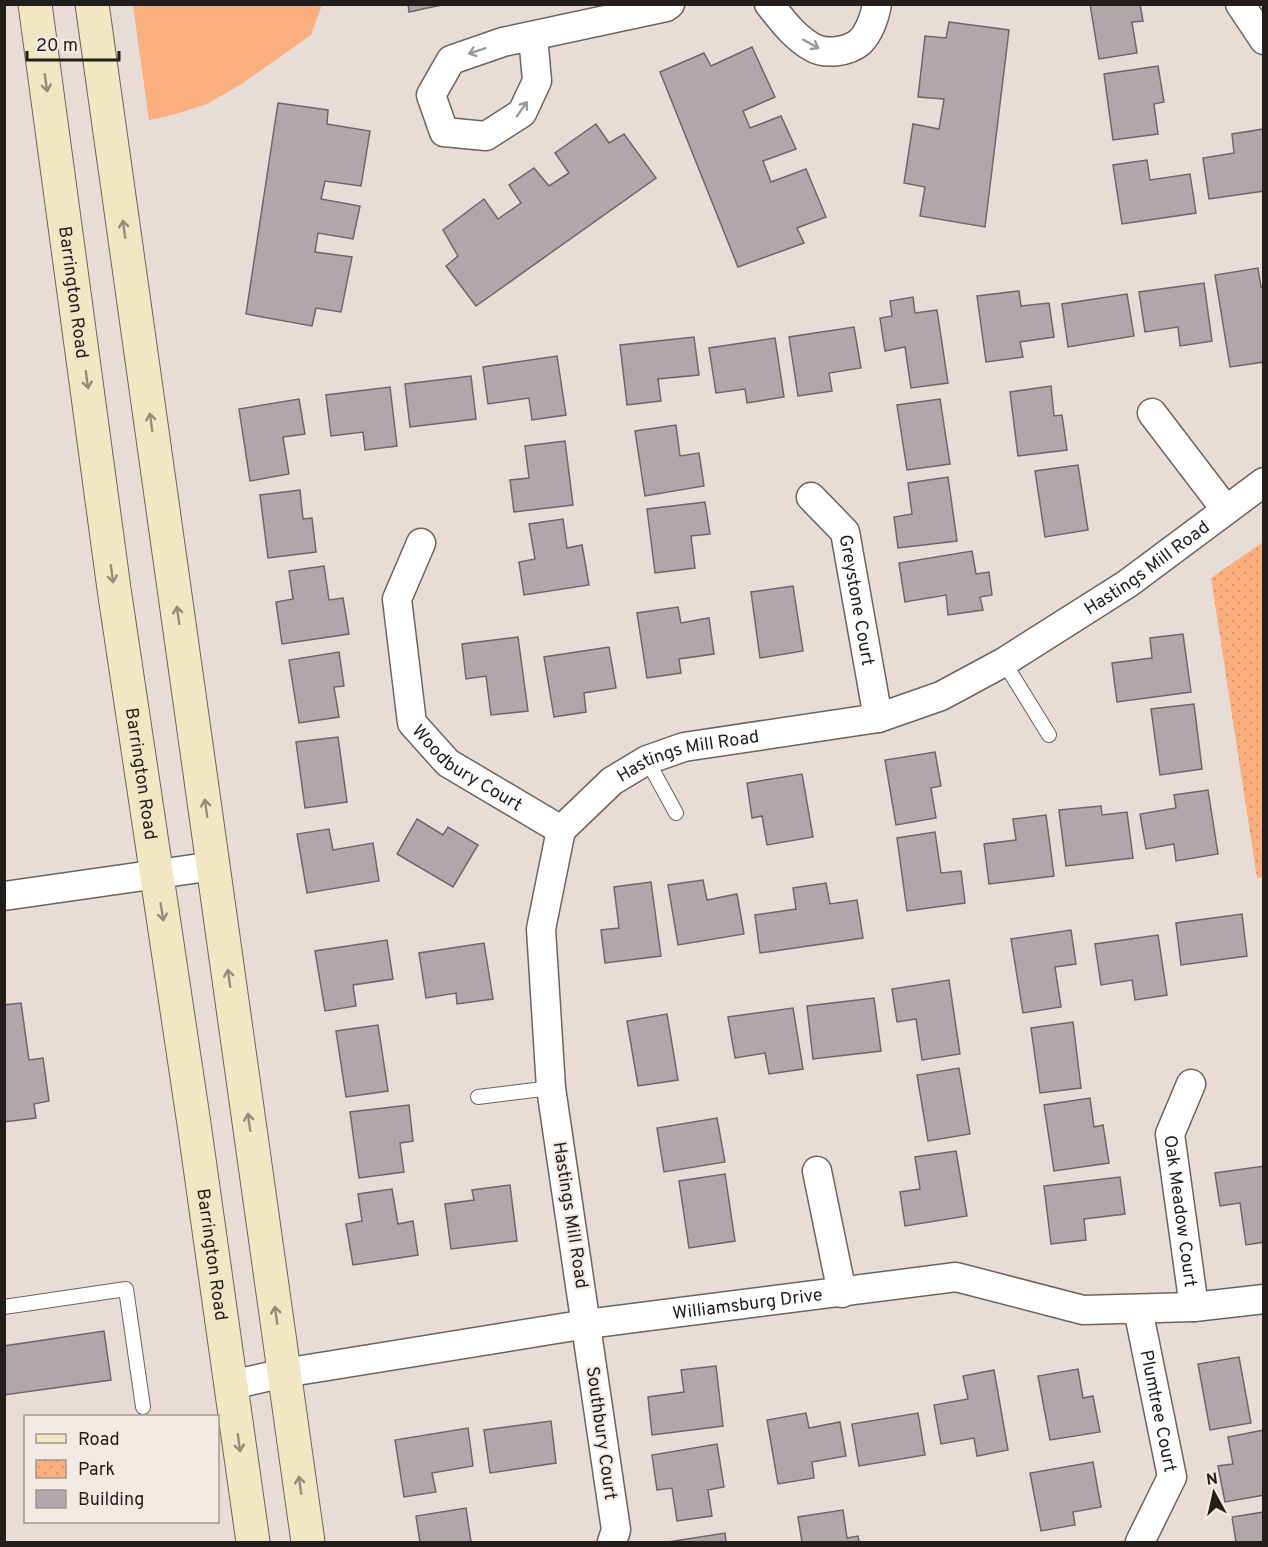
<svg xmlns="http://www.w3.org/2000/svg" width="1268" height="1547" viewBox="0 0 1268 1547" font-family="Overpass,sans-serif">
<defs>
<pattern id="park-dots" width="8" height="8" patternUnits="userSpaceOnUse" patternTransform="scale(1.5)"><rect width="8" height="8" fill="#fbaf7f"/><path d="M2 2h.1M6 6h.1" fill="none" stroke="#d7966d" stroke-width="1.8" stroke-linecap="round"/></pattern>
</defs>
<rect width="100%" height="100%" fill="#e7ddd6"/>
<!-- grass -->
<polygon fill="#fbaf7f" points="133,5 133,4 322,5 311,35 240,85 207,104 172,115 149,120"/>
<!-- park -->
<polygon fill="url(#park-dots)" points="1263,542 1264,877 1257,878 1211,578"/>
<!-- building -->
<g fill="#b0a7ad" stroke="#6f666c" stroke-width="1.5">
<polygon points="408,4 446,4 409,12"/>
<polygon points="1090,4 1140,4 1143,21 1132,22 1137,53 1099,59"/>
<polygon points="949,22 1009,30 985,227 920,216 925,187 904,183 913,124 939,129 944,99 918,97 925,36 946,38"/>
<polygon points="752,47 775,97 743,111 750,128 781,116 796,149 763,161 771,182 806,169 826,217 797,228 804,243 738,267 660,72 704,53 711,66"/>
<polygon points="1158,66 1164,102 1154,104 1158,134 1113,140 1104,74"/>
<polygon points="278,103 328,110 327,124 370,131 361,186 325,181 321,199 360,206 353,239 318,233 315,252 352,257 341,312 316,308 312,326 246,314"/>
<polygon points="596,124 609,143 624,134 656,178 476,306 446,266 458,256 443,230 484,199 498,219 521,203 509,185 534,168 549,186 569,173 555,153"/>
<polygon points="1264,129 1264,191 1209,199 1203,158 1234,153 1232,134"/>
<polygon points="1147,160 1150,180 1190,174 1196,213 1122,224 1113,165"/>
<polygon points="1258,268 1261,287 1264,287 1264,362 1230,367 1215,275"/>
<polygon points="1204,283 1212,341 1180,346 1178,327 1145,332 1139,292"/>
<polygon points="1019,291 1021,306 1049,303 1054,337 1020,342 1023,357 986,362 977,296"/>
<polygon points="1127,294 1134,336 1068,347 1062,304"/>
<polygon points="913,297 915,313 937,310 948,383 911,388 905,347 885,351 880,318 892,316 890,301"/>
<polygon points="854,327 861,368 829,373 832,391 798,396 789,337"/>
<polygon points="694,337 699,375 658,379 661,401 627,405 620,345"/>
<polygon points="775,338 784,397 747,403 745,389 716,393 709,348"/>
<polygon points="557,356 566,415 532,420 529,398 488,404 483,367"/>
<polygon points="471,376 476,419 410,427 405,384"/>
<polygon points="1051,386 1054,416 1062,415 1067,450 1018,456 1010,392"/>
<polygon points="390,387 397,446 365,450 363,432 331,436 326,395"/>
<polygon points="299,399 305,434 283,437 289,474 250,481 239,409"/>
<polygon points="940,399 950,464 907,470 897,405"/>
<polygon points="676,425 680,456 699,453 704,486 645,496 635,431"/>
<polygon points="565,441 573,505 514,512 510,480 529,478 525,446"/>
<polygon points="1078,465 1088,530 1045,537 1035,471"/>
<polygon points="948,477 957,541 898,548 894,517 912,514 908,483"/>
<polygon points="300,490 303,519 312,518 316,552 268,558 260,495"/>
<polygon points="705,502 710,534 691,536 695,568 655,573 647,509"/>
<polygon points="563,519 567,548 582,545 589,585 524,595 519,562 535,559 529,524"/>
<polygon points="972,551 976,574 989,572 992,595 980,597 983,610 948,615 946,595 905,602 899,563"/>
<polygon points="324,566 329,600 343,598 349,634 282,644 276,602 293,599 289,571"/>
<polygon points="793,586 803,651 760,658 751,592"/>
<polygon points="678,607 681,623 709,618 714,654 679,659 681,673 647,678 637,613"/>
<polygon points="1183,634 1191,692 1117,702 1112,663 1152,658 1150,638"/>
<polygon points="518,637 528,711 491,715 486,676 466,679 462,644"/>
<polygon points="609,647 616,688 584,693 586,712 554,717 544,657"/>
<polygon points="339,652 344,686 334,687 339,717 299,723 289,660"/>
<polygon points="1194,704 1202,769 1160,775 1151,709"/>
<polygon points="338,737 347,802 305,808 296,742"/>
<polygon points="935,752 941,786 931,788 936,818 896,825 885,760"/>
<polygon points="802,774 813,837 767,845 762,816 752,818 747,783"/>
<polygon points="1208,790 1218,854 1176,861 1174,844 1146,849 1140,814 1176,808 1174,795"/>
<polygon points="1101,806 1102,815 1127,812 1133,858 1066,866 1059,810"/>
<polygon points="1046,815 1054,876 989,884 984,844 1016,840 1013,819"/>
<polygon points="417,819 443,835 448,827 478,845 453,887 397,854"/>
<polygon points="329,829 333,850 373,843 379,881 307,893 297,834"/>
<polygon points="935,832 941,873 961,871 965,903 907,911 897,838"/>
<polygon points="703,880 707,900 737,894 744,934 678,945 668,885"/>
<polygon points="651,882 661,956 605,963 601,930 619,928 614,887"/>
<polygon points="826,883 830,904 857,900 863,938 760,953 755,915 796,909 793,888"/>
<polygon points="1242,914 1247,956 1181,965 1176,923"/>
<polygon points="1071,930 1076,964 1055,967 1061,1007 1023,1013 1011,939"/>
<polygon points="1158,935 1167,995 1135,1000 1132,980 1101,985 1095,944"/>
<polygon points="387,940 393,979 353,985 356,1006 325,1011 315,951"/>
<polygon points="484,943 493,999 457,1004 456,993 426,998 419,953"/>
<polygon points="949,980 960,1054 922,1060 916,1019 897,1022 892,989"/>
<polygon points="874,998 881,1051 813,1059 807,1006"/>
<polygon points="21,1003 29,1060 43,1058 49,1101 34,1104 36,1118 4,1122 4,1005"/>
<polygon points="793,1008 803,1069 769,1074 765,1053 735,1058 728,1017"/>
<polygon points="667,1014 678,1080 638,1086 627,1021"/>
<polygon points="1073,1022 1081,1088 1040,1093 1031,1028"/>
<polygon points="378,1025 388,1091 346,1097 336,1031"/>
<polygon points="959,1068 970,1134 928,1141 917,1075"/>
<polygon points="1090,1098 1094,1127 1103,1125 1109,1163 1054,1171 1044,1105"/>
<polygon points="409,1105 413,1141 400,1143 404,1172 359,1178 350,1112"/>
<polygon points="717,1118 725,1162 664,1172 657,1128"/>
<polygon points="956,1151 967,1216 905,1226 900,1192 920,1189 915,1157"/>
<polygon points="1264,1166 1264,1242 1246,1245 1240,1203 1220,1206 1215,1173"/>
<polygon points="725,1174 735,1241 689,1248 679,1181"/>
<polygon points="1120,1177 1125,1214 1084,1219 1086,1240 1051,1244 1044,1186"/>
<polygon points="510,1185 517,1241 451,1249 445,1204 474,1200 472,1190"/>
<polygon points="392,1189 398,1224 413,1221 418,1255 353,1265 346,1224 362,1221 358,1194"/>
<polygon points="104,1331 111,1380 4,1395 4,1346"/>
<polygon points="1239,1357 1251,1423 1210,1430 1198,1364"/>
<polygon points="716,1366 723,1426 652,1435 648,1397 684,1392 681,1370"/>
<polygon points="1078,1369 1083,1398 1093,1396 1100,1432 1050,1440 1038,1376"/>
<polygon points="994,1370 1008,1450 977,1456 974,1438 941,1444 934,1405 968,1399 963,1376"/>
<polygon points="806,1413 809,1428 840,1422 846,1456 812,1462 814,1478 778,1484 767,1420"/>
<polygon points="918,1413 925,1455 859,1466 852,1424"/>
<polygon points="551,1421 556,1463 490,1473 484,1430"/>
<polygon points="468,1428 473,1466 432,1473 436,1492 404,1497 395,1440"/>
<polygon points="1264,1430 1264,1495 1225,1502 1218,1466 1233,1464 1228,1437"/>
<polygon points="717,1444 724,1487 708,1490 712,1516 677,1521 672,1488 657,1490 652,1455"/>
<polygon points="1093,1462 1101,1507 1073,1512 1075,1525 1041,1531 1030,1473"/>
<polygon points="466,1508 471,1542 420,1542 416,1516"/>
<polygon points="843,1510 847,1538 858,1536 859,1542 802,1542 798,1517"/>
<polygon points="1264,1512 1264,1542 1236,1542 1232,1517"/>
<polygon points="725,1533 726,1542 668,1542"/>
</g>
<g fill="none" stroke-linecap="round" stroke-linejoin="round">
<!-- service casing -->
<g stroke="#6c645e" stroke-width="16">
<g id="service">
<polyline points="1004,662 1049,735"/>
<polyline points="647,760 676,813"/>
<polyline points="478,1097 551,1088"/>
<polyline points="4,1307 126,1289 143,1407"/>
</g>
</g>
<!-- minor casing -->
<g stroke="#6c645e" stroke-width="31">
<g id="minor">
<path d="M769 4C782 20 794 37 812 47 825 55 848 52 860 42 869 33 875 17 877 4"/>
<polyline points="1240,4 1264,40"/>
<polyline points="533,36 537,81 522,113 486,136 444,132 431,95 451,60 503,42 666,7 670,4"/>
<polyline points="1152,413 1226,510"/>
<path id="s1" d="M811 497 845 532 878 718"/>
<path id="s2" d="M421 543 397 599 412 723 448 763 561 830"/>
<polyline points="4,896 214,866"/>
<path id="s3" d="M1191 1084 1170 1134 1194 1307"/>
<polyline points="817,1171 842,1293"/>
<path id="s4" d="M1138 1309 1172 1477 1140 1542"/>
<path id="s5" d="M232 1385 284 1373 587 1324 956 1277 1083 1310 1194 1307 1264 1299"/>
<path id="s6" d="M612 1542 616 1530 551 1088 541 929 561 830 612 781 647 760 684 747 878 718 941 696 1004 662 1127 584 1264 482"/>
</g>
</g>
<!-- secondary casing -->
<g stroke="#6c645e" stroke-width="35">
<g id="secondary">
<path id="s7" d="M35 4 114 589 194 1124 253 1542"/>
<polyline points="92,4 308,1542"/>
</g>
</g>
<!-- service -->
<use href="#service" stroke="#fff" stroke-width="14"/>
<!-- minor -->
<use href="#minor" stroke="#fff" stroke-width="28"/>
<!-- secondary -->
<use href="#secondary" stroke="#f1e7c2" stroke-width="33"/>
</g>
<!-- one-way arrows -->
<defs><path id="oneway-shaft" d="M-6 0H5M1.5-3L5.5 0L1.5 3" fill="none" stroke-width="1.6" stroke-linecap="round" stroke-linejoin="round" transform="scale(1.5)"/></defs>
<g stroke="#9c9a99">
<use href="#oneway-shaft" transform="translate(811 44) rotate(29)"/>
<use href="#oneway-shaft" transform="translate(477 51) rotate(162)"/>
<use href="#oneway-shaft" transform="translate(522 109) rotate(-55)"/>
</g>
<g stroke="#948d77">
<use href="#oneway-shaft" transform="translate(46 83) rotate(82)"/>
<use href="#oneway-shaft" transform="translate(124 229) rotate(-98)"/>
<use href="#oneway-shaft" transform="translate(87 380) rotate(82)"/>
<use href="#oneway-shaft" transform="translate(151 422) rotate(-98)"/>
<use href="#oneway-shaft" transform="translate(112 574) rotate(82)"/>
<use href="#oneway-shaft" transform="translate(178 615) rotate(-98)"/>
<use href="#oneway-shaft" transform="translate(206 808) rotate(-98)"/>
<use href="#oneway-shaft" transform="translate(162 912) rotate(81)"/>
<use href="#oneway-shaft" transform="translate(229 978) rotate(-98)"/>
<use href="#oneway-shaft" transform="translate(249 1122) rotate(-98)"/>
<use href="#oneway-shaft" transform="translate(276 1315) rotate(-98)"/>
<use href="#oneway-shaft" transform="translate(239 1443) rotate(82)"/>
<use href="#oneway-shaft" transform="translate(300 1485) rotate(-98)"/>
</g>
<g text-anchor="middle" stroke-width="4.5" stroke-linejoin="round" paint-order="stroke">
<!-- street labels -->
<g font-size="18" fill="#221e1c" stroke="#f4eae4">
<text dy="6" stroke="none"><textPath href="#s7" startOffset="291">Barrington Road</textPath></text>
<text dy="6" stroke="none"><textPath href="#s6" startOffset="1376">Hastings Mill Road</textPath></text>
<text dy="6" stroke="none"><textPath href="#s1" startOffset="118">Greystone Court</textPath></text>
<text dy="6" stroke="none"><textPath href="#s6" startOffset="872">Hastings Mill Road</textPath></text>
<text dy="6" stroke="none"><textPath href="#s2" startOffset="258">Woodbury Court</textPath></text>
<text dy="6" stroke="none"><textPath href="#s7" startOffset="777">Barrington Road</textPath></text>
<text dy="6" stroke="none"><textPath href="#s3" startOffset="132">Oak Meadow Court</textPath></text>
<text transform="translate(571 1215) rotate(81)" y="6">Hastings Mill Road</text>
<text dy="6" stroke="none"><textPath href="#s7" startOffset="1263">Barrington Road</textPath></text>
<text dy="6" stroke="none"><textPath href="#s5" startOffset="522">Williamsburg Drive</textPath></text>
<text dy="6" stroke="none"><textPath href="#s4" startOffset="104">Plumtree Court</textPath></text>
<text transform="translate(602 1433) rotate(82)" y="6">Southbury Court</text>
</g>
</g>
<!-- border -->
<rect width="1268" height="1547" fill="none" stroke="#221e1c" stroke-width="12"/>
<!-- legend -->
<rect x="24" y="1415" width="195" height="108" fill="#f4eae4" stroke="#a09894" stroke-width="1.5"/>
<rect x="36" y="1434" width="30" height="9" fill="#f1e7c2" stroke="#a09894" stroke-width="1.5"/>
<text x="78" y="1445" font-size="18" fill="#221e1c">Road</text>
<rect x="36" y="1460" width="30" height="18" fill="url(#park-dots)" stroke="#a09894" stroke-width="1.5"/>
<text x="78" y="1475" font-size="18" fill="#221e1c">Park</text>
<rect x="36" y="1490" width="30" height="18" fill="#b0a7ad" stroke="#a09894" stroke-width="1.5"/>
<text x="78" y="1505" font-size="18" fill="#221e1c">Building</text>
<!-- north arrow -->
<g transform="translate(1214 1493) rotate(352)" stroke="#f4eae4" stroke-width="4.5" paint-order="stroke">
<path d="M0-4.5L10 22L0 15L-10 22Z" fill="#221e1c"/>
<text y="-9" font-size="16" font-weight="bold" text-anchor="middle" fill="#221e1c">N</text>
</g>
<!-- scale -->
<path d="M27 51v9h92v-9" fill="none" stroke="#221e1c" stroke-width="3"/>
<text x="36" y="51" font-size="18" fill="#221e1c" stroke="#f4eae4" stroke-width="4.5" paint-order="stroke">20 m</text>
</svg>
